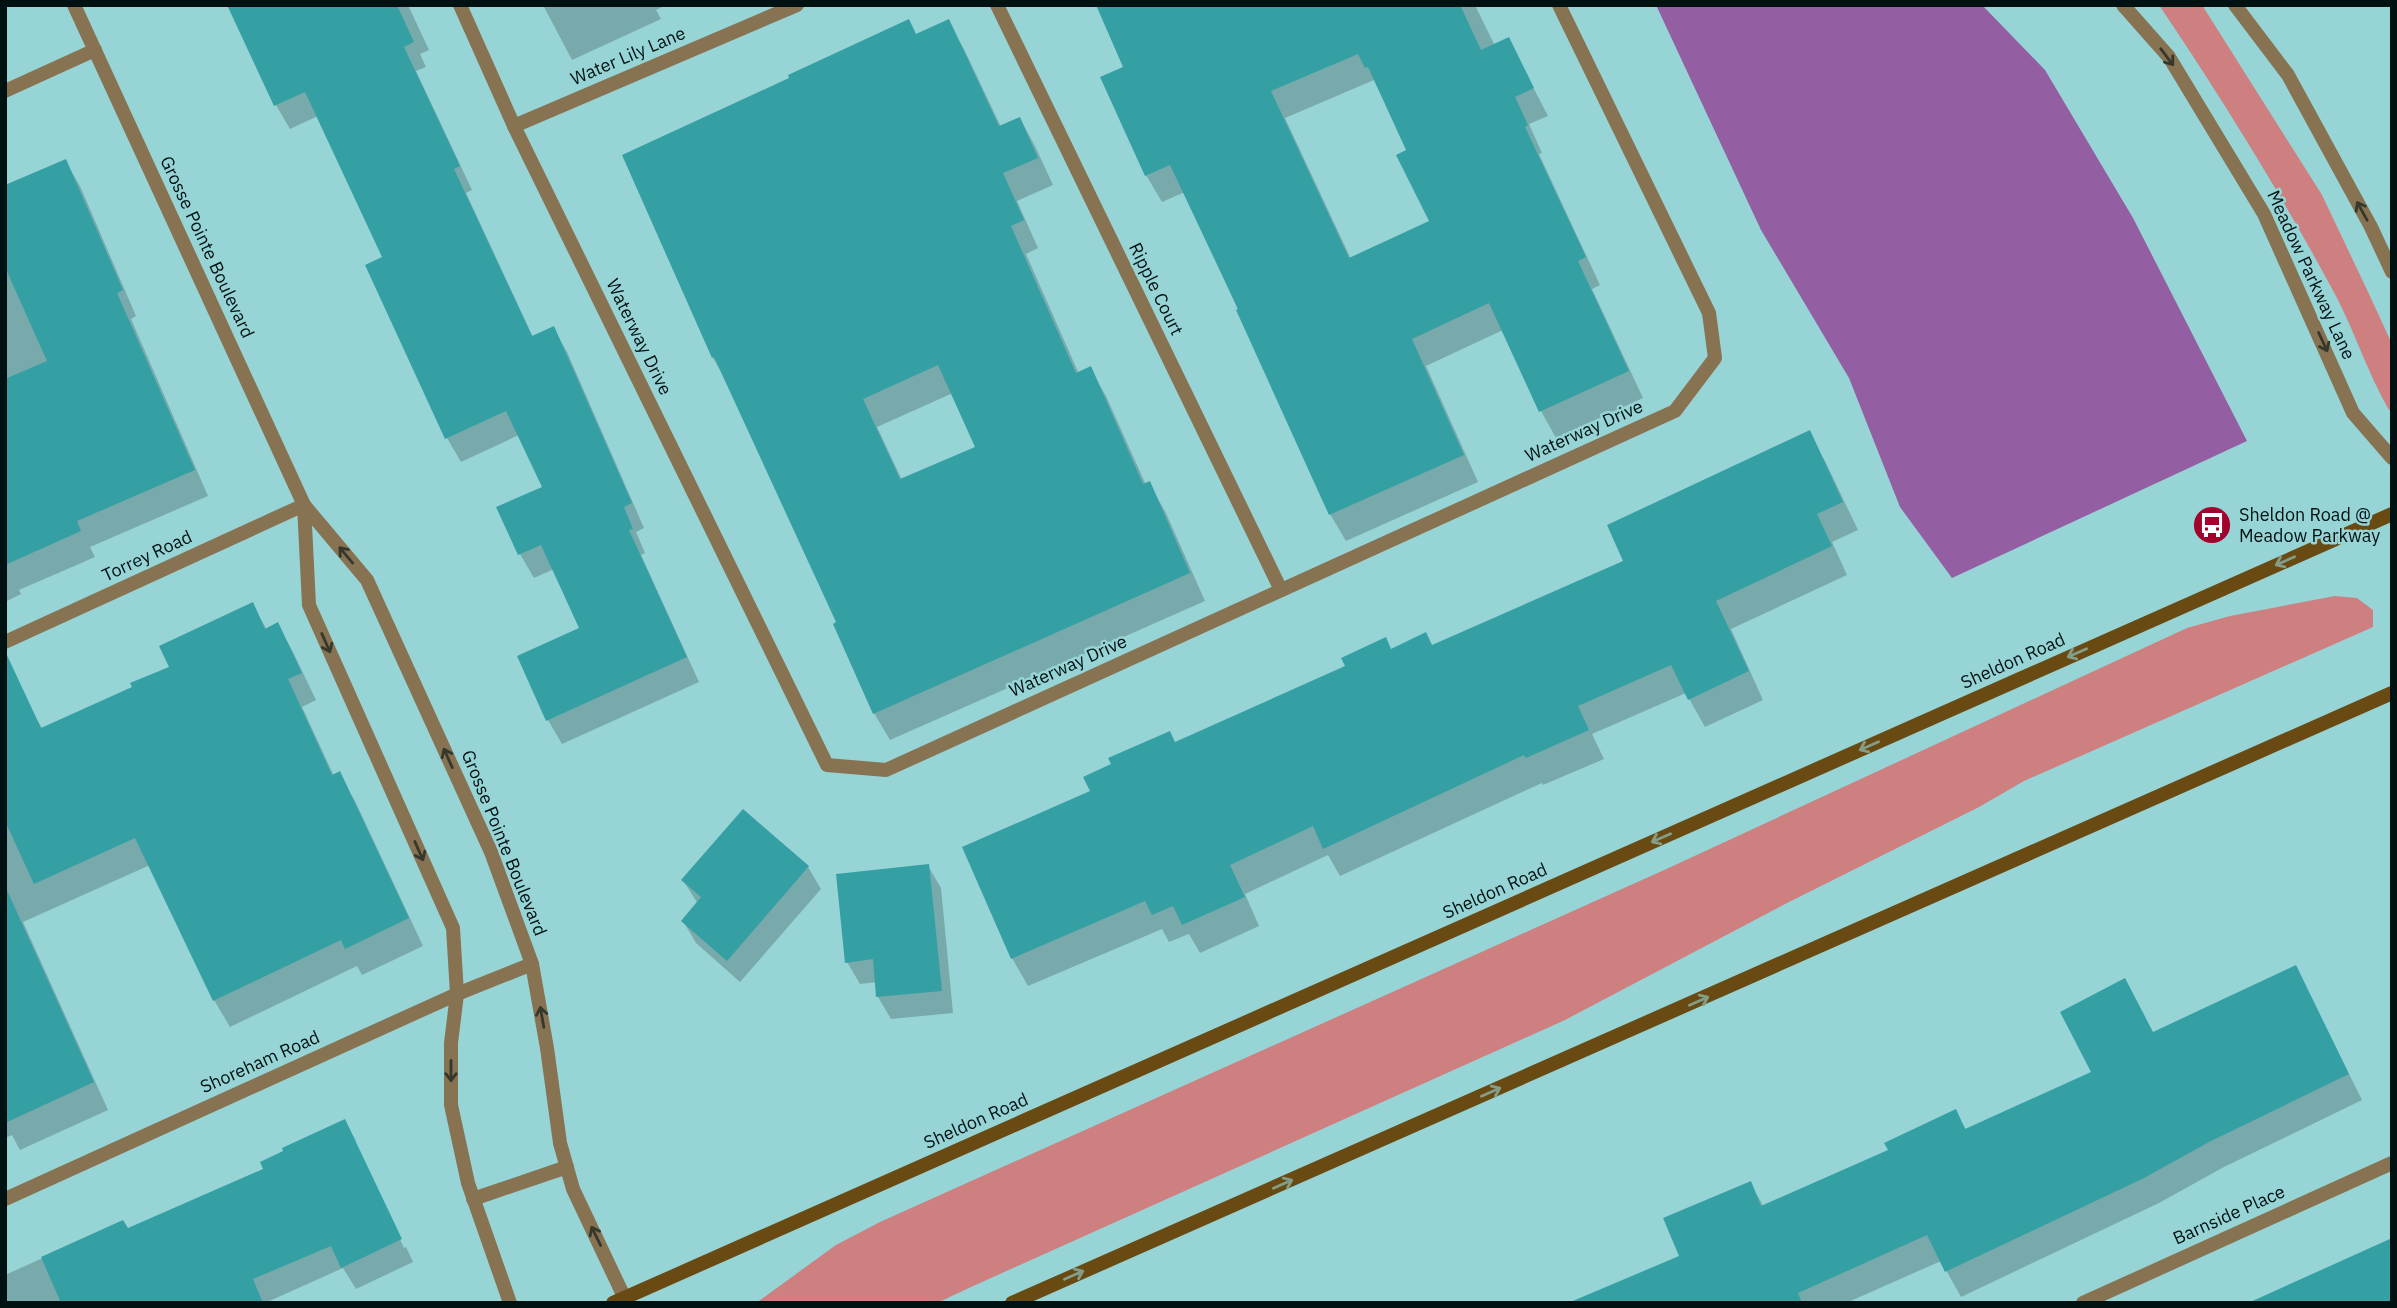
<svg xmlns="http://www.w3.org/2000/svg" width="2397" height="1308" viewBox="0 0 2397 1308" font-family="'IBM Plex Sans',sans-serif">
<rect width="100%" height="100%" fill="#97d4d6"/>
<!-- green -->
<g fill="#ce7f80">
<path d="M2159 5H2202L2322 195 2369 294 2392 344V410H2389C2368 374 2356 335 2337 298 2283 197 2223 100 2159 5Z"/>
<polygon points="2335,596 2357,598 2373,610 2373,627 2024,781 1979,807 1789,902 1565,1020 971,1287 937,1303 756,1303 836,1245 880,1222 1662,871 2187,628 2230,616"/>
</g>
<!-- water -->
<polygon fill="#945ea3" points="1656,5 1982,5 2045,70 2133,218 2247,441 1952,578 1900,507 1849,378 1761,230"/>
<!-- shadow -->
<g fill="#0003" fill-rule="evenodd">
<polygon points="257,5 408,5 429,50 420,54 426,67 416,71 472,190 466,193 533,337 553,328 567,352 644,528 636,532 645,553 641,555 699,682 562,744 548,720 519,657 582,629 554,569 534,578 520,554 544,488 519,435 461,462 447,438 384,258 318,116 290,129 276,105"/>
<polygon points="543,5 666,5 656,10 661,19 572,60"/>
<path d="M1098 5H1475L1495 46 1508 39 1548 116 1529 124 1542 153 1539 154 1600 285 1592 289 1643 398 1556 438 1541 411 1503 330 1426 366 1478 482 1346 541 1330 514 1185 192 1162 202 1146 175 1125 68ZM1374 80 1409 151 1431 222 1351 259 1285 118Z"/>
<path d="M948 21 964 49 1001 127 1020 119 1035 146 1053 185 1017 201 1038 248 1026 254 1079 374 1090 369 1106 396 1146 485 1149 484 1165 511 1205 601 890 740 874 713 838 623 727 382 713 358 624 156ZM953 393 978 448 902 480 877 427Z"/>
<polygon points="65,161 80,186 136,316 131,319 208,496 90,547 95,557 19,590 21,594 5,602 5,187"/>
<polygon points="1809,433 1825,461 1858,530 1832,542 1847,575 1731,629 1763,700 1705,727 1686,693 1592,734 1604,759 1543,785 1542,783 1340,876 1328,855 1245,894 1259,926 1200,953 1189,934 1169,942 1162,929 1028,986 1012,958 1092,792 1176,744 1391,651 1432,646 1626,562"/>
<polygon points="252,604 267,630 278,625 293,652 316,700 302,707 334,776 339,774 355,801 423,946 362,975 357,966 230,1027 214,1000 150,865 23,922 108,1110 20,1150 12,1135 5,1138 5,723 32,711 43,730 134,688 171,668"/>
<polygon points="928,866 941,888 953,1013 891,1019 878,997 877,982 860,984 847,962"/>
<polygon points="808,867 821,889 740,982 696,943 683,921 698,904 683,880"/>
<polygon points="2296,968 2362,1100 2224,1167 2159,1203 1961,1297 1941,1261 1846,1303 1577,1303 1682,1257 1750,1183 1764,1207 1890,1151 1955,1111 1967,1131 2093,1073 2153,1034"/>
<polygon points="345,1121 356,1141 354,1141 404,1248 406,1247 413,1262 356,1289 343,1268 265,1303 5,1303 5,1275 123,1222 128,1230 266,1170"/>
</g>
<!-- building -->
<g fill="#35a0a4" fill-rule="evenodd">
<polygon points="227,5 397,5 414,42 404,47 460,166 454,169 532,336 554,326 632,503 624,507 633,529 629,530 687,657 546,721 517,656 579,628 541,545 518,555 496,507 542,487 506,411 445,439 365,265 382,257 305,92 274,106"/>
<path d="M1096 5H1460L1481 50 1509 37 1534 88 1515 97 1528 125 1525 127 1586 257 1578 261 1629 371 1539 412 1489 303 1412 339 1464 455 1329 515 1236 310 1238 309 1170 165 1145 176 1100 77 1123 67ZM1358 54 1365 68 1368 67 1406 150 1396 155 1429 221 1349 258 1271 91Z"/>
<path d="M909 19 916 34 949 19 999 126 1020 117 1038 158 1003 173 1024 220 1011 226 1076 373 1091 366 1143 484 1150 481 1190 573 873 714 833 624 836 622 714 357 712 358 622 155 789 78 788 75ZM938 365 975 447 900 479 863 399Z"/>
<polygon points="66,159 123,290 117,293 195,470 77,521 81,531 5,565 5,379 47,361 5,267 5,185"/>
<polygon points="1810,430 1843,502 1817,514 1832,546 1716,601 1749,671 1688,700 1671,665 1578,706 1589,730 1526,758 1524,755 1323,849 1313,826 1230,865 1245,897 1182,925 1173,906 1152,915 1145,901 1011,959 962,847 1090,791 1083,777 1111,764 1108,758 1170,731 1175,742 1345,666 1341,658 1386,637 1391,649 1426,632 1432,645 1623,561 1607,525"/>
<polygon points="253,602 265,629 278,622 302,673 288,679 332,775 340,771 409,918 345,949 341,940 213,1001 135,838 34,884 5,821 5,651 41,728 132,687 130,683 169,667 159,646"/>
<polygon points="743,809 809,866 727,961 681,921 701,897 681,880"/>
<polygon points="929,864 942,991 876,997 873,959 845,963 836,874"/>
<polygon points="5,886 94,1082 5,1123"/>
<polygon points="2296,965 2349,1074 2209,1142 2144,1178 1945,1272 1927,1235 1798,1293 1802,1303 1568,1303 1679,1256 1663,1218 1751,1181 1761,1206 1888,1150 1884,1143 1956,1109 1965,1129 2091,1072 2060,1012 2125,978 2153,1032"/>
<polygon points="345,1119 402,1239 341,1268 331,1246 253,1279 263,1303 61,1303 41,1257 123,1220 128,1228 263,1169 260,1162 283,1151 282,1148"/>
<polygon points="2392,1238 2392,1303 2248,1303"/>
</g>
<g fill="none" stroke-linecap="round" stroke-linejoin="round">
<!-- minor -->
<g stroke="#877352" stroke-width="14">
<polyline points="74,5 304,505 367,580 491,852 532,964 547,1048 560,1143 573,1189 627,1303"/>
<polyline points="460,5 514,126 827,765 886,770 1675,411 1715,358 1709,313 1559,5"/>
<polyline points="997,5 1281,590"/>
<polyline points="2123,5 2169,57 2264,214 2353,413 2392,458"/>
<polyline points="2235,5 2288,75 2371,227 2392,272"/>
<polyline points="5,91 95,50"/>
<polyline points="514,126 797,5"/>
<polyline points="304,505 309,605 453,928 457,994 451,1043 451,1105 468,1183 510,1303"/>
<polyline points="5,642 304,505"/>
<polyline points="5,1199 457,994 532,964"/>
<polyline points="473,1199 567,1167"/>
<polyline points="2083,1303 2392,1163"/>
</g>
<!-- secondary -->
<g stroke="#684a12" stroke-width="14">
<polyline points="613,1303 2392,514"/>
<polyline points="1012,1303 2392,693"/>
</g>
</g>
<!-- one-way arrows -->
<defs><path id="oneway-shaft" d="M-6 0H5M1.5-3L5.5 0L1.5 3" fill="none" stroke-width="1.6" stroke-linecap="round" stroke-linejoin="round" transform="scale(1.75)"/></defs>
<g stroke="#36382c">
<use href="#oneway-shaft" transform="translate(2167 57) rotate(53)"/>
<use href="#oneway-shaft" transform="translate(2362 211) rotate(-119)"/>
<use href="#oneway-shaft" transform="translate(2323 342) rotate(65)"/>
<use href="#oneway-shaft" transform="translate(346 555) rotate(-130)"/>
<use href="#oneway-shaft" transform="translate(326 643) rotate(66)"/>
<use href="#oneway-shaft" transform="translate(448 758) rotate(-114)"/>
<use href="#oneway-shaft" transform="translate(419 851) rotate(66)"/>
<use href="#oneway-shaft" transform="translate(542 1017) rotate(-100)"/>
<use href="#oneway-shaft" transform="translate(451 1071) rotate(90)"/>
<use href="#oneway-shaft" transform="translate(596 1236) rotate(-116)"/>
</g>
<g stroke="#849d88">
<use href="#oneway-shaft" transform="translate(2285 561) rotate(156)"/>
<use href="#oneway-shaft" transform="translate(2077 653) rotate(156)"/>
<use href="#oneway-shaft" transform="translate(1869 746) rotate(156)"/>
<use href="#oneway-shaft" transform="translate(1661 838) rotate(156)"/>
<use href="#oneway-shaft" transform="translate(1699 1001) rotate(-24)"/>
<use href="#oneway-shaft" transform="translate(1491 1092) rotate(-24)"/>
<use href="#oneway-shaft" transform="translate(1283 1184) rotate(-24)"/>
<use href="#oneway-shaft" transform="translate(1074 1275) rotate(-24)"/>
</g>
<!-- icons -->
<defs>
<g id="bus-disc" transform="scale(2.0125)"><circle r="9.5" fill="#a2032c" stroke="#97d4d6"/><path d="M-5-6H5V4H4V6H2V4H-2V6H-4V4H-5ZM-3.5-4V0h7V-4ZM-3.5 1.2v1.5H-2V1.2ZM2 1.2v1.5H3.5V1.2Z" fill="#fff"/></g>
</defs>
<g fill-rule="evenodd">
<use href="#bus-disc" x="2212" y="525"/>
</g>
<g text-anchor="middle" stroke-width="5" stroke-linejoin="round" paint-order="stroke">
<!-- street labels -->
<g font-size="18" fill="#001112" stroke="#97d4d6">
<text transform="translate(628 56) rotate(-23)" y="6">Water Lily Lane</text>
<text transform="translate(207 247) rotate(65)" y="6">Grosse Pointe Boulevard</text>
<text transform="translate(2311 275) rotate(65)" y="6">Meadow Parkway Lane</text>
<text transform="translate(1156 289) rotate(64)" y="6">Ripple Court</text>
<text transform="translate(639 337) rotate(64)" y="6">Waterway Drive</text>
<text transform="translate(1584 431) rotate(-24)" y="6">Waterway Drive</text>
<text transform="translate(147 556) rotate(-25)" y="6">Torrey Road</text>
<text transform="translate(2013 661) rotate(-24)" y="6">Sheldon Road</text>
<text transform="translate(1068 666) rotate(-24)" y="6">Waterway Drive</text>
<text transform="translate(504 843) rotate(68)" y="6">Grosse Pointe Boulevard</text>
<text transform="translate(1495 891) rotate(-24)" y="6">Sheldon Road</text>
<text transform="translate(260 1062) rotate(-24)" y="6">Shoreham Road</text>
<text transform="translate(976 1121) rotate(-24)" y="6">Sheldon Road</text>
<text transform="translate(2229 1215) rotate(-24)" y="6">Barnside Place</text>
</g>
<!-- poi labels -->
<g font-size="18" fill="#001112" stroke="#97d4d6" text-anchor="start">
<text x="2239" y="521">Sheldon Road @<tspan x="2239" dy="21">Meadow Parkway</tspan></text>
</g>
</g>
<!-- border -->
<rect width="2397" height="1308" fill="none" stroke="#001112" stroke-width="14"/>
</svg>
